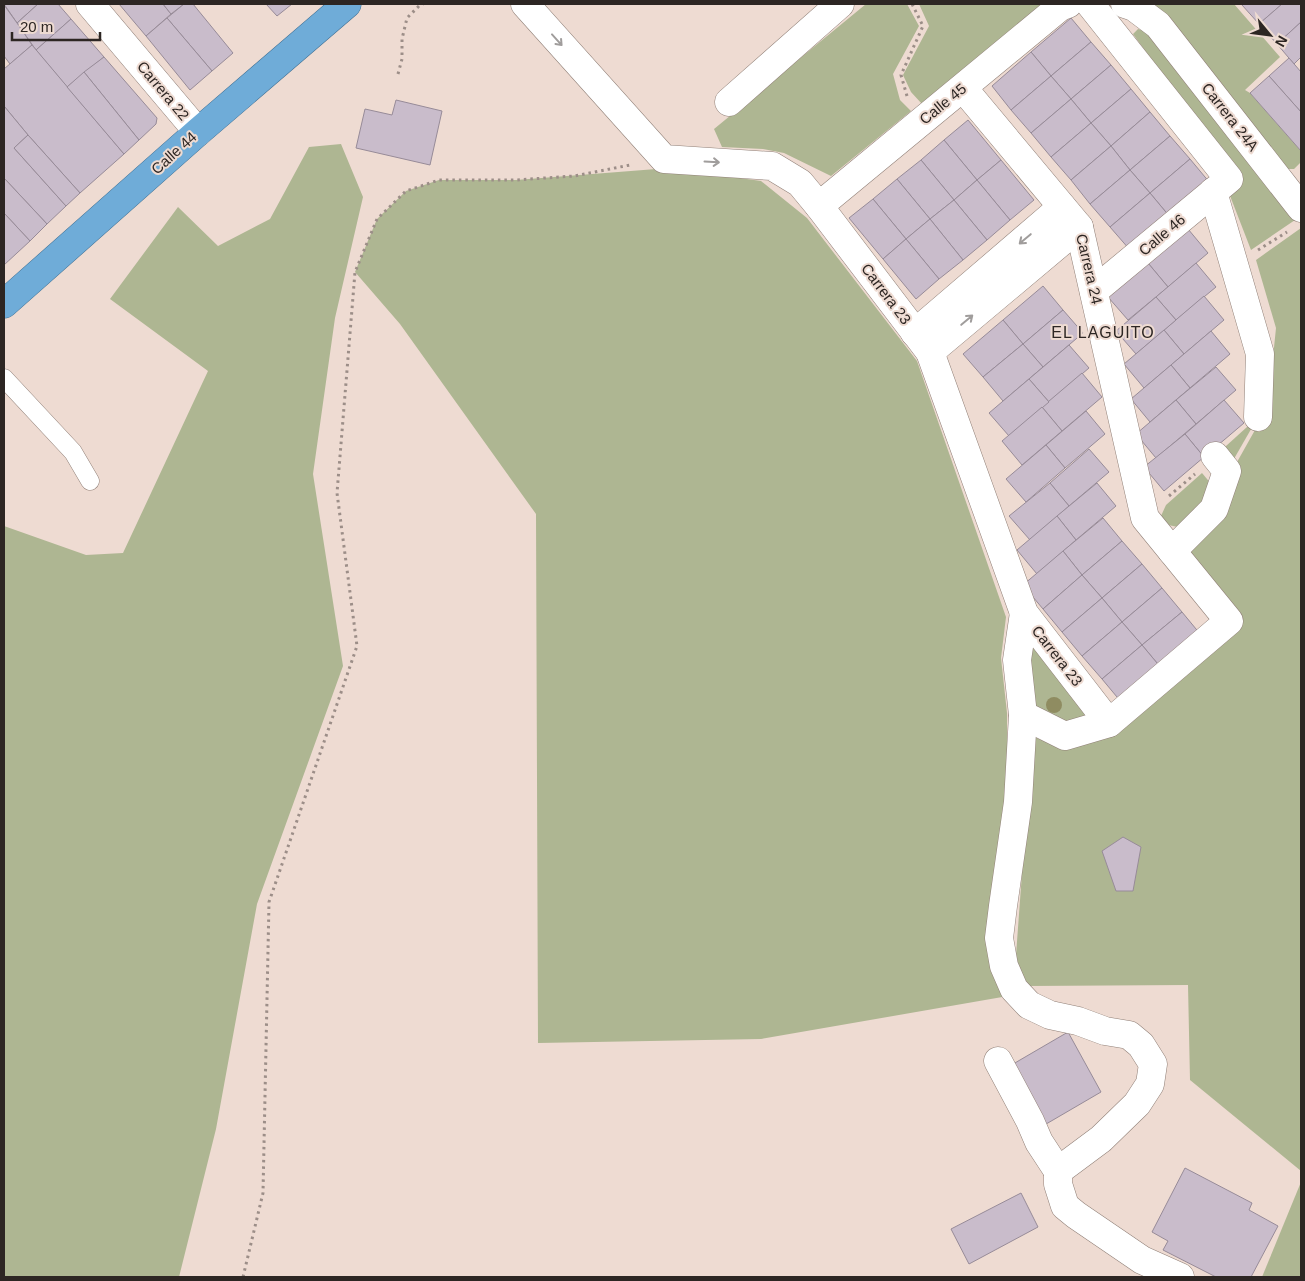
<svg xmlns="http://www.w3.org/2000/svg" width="1305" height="1281" viewBox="0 0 1305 1281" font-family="Arial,sans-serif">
<rect width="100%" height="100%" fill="#eedbd2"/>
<!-- green -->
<g fill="#aeb692">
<polygon points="866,4 907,4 919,26 893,74 900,100 911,111 831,176 784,153 763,149 722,147 714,129"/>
<polygon points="919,4 1042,4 922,104 911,92 903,75 929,26"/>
<polygon points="1149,4 1234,4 1280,57 1245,90 1250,93 1301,151 1301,162 1294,169 1288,169 1165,13"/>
<polygon points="1138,29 1149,32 1295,220 1251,250 1227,188 1238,180 1133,34"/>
<polygon points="341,144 363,197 335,318 313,474 343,666 257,904 216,1129 179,1277 4,1277 4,526 86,555 123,553 208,371 110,299 178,207 218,246 270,219 309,147"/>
<polygon points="669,168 761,181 807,218 917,361 1006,617 1001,658 1007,713 1008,996 761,1039 538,1043 536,514 400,324 355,272 377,219 406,191 439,180 516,180"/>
<polygon points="1301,228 1301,1171 1190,1080 1188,985 1027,986 1015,969 1032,736 1061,748 1238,628 1186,553 1255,430 1259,432 1262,430 1266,426 1276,328 1256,260"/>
<polygon points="1258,417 1227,471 1215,456"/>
<polygon points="1202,473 1212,485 1201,507 1178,527 1168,525 1161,516 1166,505"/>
<polygon points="1032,640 1091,717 1066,727 1034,709 1028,664"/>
<polygon points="1301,1182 1301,1277 1262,1277"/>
</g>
<!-- building -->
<g fill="#c9bccb" stroke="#978b98">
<polygon points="4,4 38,4 17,23"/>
<polygon points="38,4 58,4 71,19 36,50 17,23"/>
<polygon points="119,4 163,4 171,14 146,36"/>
<polygon points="163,4 184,4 171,14"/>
<polygon points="184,4 193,4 233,53 212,71 167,18"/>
<polygon points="266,4 292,4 277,16"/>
<polygon points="1243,4 1282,4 1259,24 1242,5"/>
<polygon points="1282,4 1301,4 1301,22 1277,44 1259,24"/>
<polygon points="4,5 17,23 32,45 10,64 4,56"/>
<polygon points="167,18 212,71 190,90 146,36"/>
<polygon points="1071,18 1091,42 1051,76 1031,52"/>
<polygon points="71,19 104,57 67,87 36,50"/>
<polygon points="1301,22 1301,57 1294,64 1277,44"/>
<polygon points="1091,42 1111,65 1071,99 1051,76"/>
<polygon points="32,45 124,154 80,193 28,135 4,106 4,69"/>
<polygon points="1031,52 1051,76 1011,110 992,86"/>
<polygon points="104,57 157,118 156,124 139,140 84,72"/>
<polygon points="1289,58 1301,72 1301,112 1269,76"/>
<polygon points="1111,65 1131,89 1091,123 1071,99"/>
<polygon points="84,72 139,140 124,154 67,87"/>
<polygon points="1051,76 1071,99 1031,133 1011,110"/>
<polygon points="1269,76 1301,112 1301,151 1250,93"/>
<polygon points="1131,89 1150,112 1111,146 1091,123"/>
<polygon points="1071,99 1091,123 1051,157 1031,133"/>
<polygon points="396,100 442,111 430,165 356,148 365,109 392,115"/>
<polygon points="4,106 28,135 14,148 66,206 47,224 4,178"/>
<polygon points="1150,112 1170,136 1130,170 1111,146"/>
<polygon points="968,120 1001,160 977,180 944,140"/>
<polygon points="1091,123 1111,146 1071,180 1051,157"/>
<polygon points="28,135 80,193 66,206 14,148"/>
<polygon points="1170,136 1190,159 1150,193 1130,170"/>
<polygon points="944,140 977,180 954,200 921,160"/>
<polygon points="1111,146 1130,170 1090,204 1071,180"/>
<polygon points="1190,159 1210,183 1170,217 1150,193"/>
<polygon points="921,160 954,200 930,219 897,179"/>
<polygon points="1001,160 1034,200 1010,220 977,180"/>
<polygon points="1130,170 1150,193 1110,227 1090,204"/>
<polygon points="4,178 47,224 30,241 4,213"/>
<polygon points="897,179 930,219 906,239 873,199"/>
<polygon points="977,180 1010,220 987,240 954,200"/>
<polygon points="1150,193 1170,217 1130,250 1110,227"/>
<polygon points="873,199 906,239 883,259 849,218"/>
<polygon points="954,200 987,240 963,260 930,219"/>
<polygon points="4,213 30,241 4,265"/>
<polygon points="930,219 963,260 939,279 906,239"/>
<polygon points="1188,229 1208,253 1168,287 1148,263"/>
<polygon points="906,239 939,279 916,299 883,259"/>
<polygon points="1148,263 1168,287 1128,320 1108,297"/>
<polygon points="1196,263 1216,287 1176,320 1156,297"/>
<polygon points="1043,286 1063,310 1023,344 1003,320"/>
<polygon points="1204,296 1224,320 1184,354 1164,330"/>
<polygon points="1156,297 1176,320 1136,354 1116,331"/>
<polygon points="1063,310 1083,333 1043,367 1023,344"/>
<polygon points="1003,320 1023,344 983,377 963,354"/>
<polygon points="1164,330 1184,354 1144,388 1124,364"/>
<polygon points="1211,331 1230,354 1190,388 1171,365"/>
<polygon points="1023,344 1043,367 1003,401 983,377"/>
<polygon points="1069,345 1089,368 1049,402 1029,379"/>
<polygon points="1171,365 1190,388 1150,422 1131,399"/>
<polygon points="1216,367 1236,390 1196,424 1176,400"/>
<polygon points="1082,373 1102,397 1062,431 1042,407"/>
<polygon points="1029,379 1049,402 1009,436 989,413"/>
<polygon points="1176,400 1196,424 1156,458 1136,434"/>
<polygon points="1224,400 1244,423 1204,457 1185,434"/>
<polygon points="1042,407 1062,431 1022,465 1002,441"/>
<polygon points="1086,411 1105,434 1065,468 1046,445"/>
<polygon points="1185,434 1204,457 1164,491 1144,467"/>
<polygon points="1046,445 1065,468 1026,502 1006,479"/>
<polygon points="1089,449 1109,472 1069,506 1050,483"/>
<polygon points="1050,483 1069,506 1030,540 1009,516"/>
<polygon points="1097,483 1116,506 1076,540 1057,516"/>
<polygon points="1057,516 1076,540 1037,574 1017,550"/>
<polygon points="1103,518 1122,541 1082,575 1063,551"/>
<polygon points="1122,541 1142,564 1102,598 1082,575"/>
<polygon points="1063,551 1082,575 1043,609 1023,585"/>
<polygon points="1142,564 1162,588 1122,622 1102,598"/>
<polygon points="1082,575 1102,598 1062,632 1043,609"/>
<polygon points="1162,588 1182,612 1142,645 1122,622"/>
<polygon points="1102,598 1122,622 1082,656 1062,632"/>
<polygon points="1182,612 1201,635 1162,669 1142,645"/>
<polygon points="1122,622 1142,645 1102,679 1082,656"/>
<polygon points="1142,645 1162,669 1122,703 1102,679"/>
<polygon points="1123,837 1141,847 1133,891 1116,891 1102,851"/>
<polygon points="1068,1032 1101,1092 1041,1127 1008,1067"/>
<polygon points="1185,1168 1252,1203 1249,1210 1278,1226 1251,1277 1216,1277 1163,1250 1168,1241 1152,1232"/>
<polygon points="1021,1193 1038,1227 969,1264 951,1229"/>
</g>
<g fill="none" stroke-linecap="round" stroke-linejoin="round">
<!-- service casing -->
<g stroke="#918078" stroke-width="19">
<polyline id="service" points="4,378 73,452 90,481"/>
</g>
<!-- minor casing -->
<g stroke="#918078" stroke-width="29">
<g id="minor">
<polyline points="90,4 198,132"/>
<polyline points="525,4 664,159 772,166 800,183 819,206 930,352 1024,613 1109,723"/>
<polyline points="1090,4 1229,179 1094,291"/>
<polyline points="1125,4 1134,7 1158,25 1301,208"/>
<polyline points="963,88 1079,227 1145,518 1229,621 1109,723 1065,736 1023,715 1017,660 1024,613"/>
<polyline points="729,102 840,4"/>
<polyline points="1213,192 1260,354 1258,417"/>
<polyline points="819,206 1060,7 1068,4"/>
<polyline points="915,333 1062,207"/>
<polyline points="930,352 1079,227"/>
<polyline points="1172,551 1214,509 1227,471 1215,456"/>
<polyline points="1023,715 1018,802 1003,906 999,938 1004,966 1014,989 1029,1005 1050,1015 1078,1021 1105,1031 1129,1035 1141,1045 1153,1064 1150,1084 1137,1104 1101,1139 1058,1171 1058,1184 1065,1206 1076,1215 1142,1260 1180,1277"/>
<polyline points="998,1061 1030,1121 1039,1142 1058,1171"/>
</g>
</g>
<!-- trunk casing -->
<g stroke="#407093" stroke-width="29">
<polyline id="trunk" points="4,304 198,132 347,4"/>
</g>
<!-- path -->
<g stroke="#9c8e88" stroke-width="3" stroke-dasharray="2.5 4" stroke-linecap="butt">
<polyline points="398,74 402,59 402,39 407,18 419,6 423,4"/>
<polyline points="907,96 901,75 923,26 912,4"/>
<polyline points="1258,250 1287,232"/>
<polyline points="1169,496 1195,474"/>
<polyline points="243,1277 263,1193 269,902 357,646 337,493 355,272 377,219 406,191 439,180 516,180 574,176 630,165"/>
</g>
<!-- service -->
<use href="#service" stroke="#fff" stroke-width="18"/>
<!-- minor -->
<use href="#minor" stroke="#fff" stroke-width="28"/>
<!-- trunk -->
<use href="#trunk" stroke="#6facd8" stroke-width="28"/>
</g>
<!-- trees -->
<circle fill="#8f8c61" cx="1054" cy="705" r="8"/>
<!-- one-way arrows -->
<defs><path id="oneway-shaft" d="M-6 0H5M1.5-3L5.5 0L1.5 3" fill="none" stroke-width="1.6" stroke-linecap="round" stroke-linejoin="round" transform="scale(1.25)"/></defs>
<g stroke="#a09d9c">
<use href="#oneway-shaft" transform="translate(557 40) rotate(48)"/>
<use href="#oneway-shaft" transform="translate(712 162) rotate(3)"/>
<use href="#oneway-shaft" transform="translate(1025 239) rotate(140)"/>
<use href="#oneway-shaft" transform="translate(967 320) rotate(-40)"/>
</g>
<g text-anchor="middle" stroke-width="4" stroke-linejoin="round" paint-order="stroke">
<!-- street labels -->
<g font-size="15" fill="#2d2623" stroke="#eedbd2">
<text transform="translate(163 91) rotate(50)" y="5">Carrera 22</text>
<text transform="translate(943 104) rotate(-39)" y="5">Calle 45</text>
<text transform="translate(1230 117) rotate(52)" y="5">Carrera 24A</text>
<text transform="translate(174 153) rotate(-42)" y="5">Calle 44</text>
<text transform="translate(1162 235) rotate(-40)" y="5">Calle 46</text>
<text transform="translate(1089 269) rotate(77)" y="5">Carrera 24</text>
<text transform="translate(886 294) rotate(53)" y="5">Carrera 23</text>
<text transform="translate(1057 656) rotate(52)" y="5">Carrera 23</text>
</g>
<!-- neighbourhood labels -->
<g font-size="16" letter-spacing="1" fill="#2d2623" stroke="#eedbd2">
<text x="1103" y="338">EL LAGUITO</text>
</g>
</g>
<!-- border -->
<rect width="1305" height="1281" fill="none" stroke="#2d2623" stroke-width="10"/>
<!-- north arrow -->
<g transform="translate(1270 35) rotate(119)" stroke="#eedbd2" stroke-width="4" paint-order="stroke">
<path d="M0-4L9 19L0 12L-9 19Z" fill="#2d2623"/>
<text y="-8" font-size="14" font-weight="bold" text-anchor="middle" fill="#2d2623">N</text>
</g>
<!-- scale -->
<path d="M12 32v8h88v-8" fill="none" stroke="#2d2623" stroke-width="2.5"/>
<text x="20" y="32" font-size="15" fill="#2d2623" stroke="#eedbd2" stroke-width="4" paint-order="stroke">20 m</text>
</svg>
